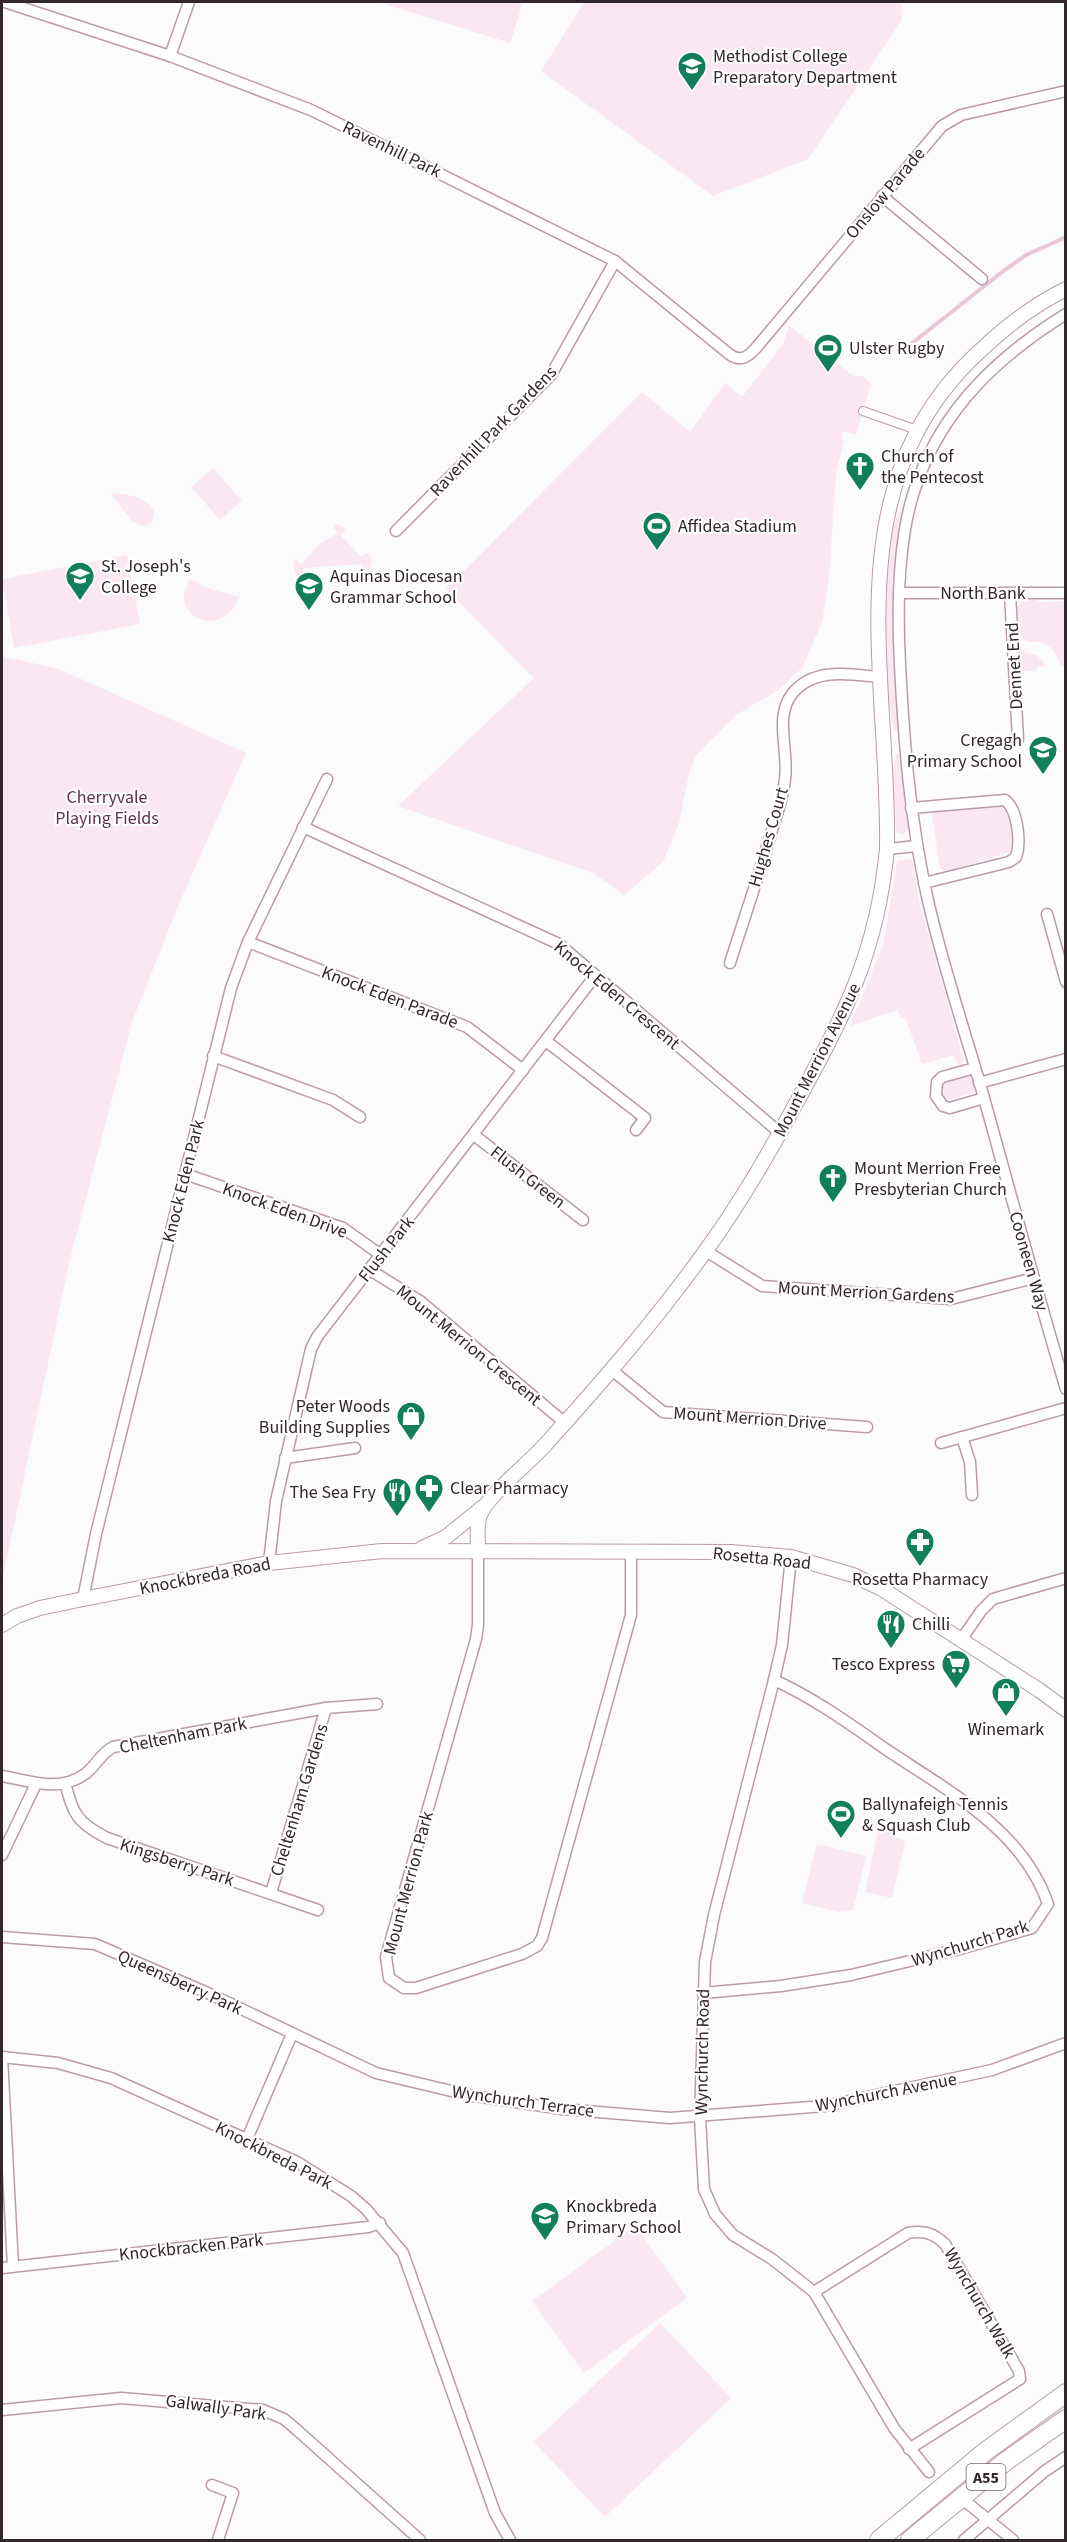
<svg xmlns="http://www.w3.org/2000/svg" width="1067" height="2542" viewBox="0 0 1067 2542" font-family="'Source Sans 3',sans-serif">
<rect width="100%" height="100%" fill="#fbfbfb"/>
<!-- green -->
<g fill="#fbe7f1">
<polygon points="378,2 523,2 510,43"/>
<polygon points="584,2 901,2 902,20 808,159 713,196 541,71"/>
<polygon points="789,325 853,376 862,376 871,384 856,435 845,431 841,434 844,441 836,474 829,579 822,622 802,668 777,691 736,715 696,755 689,774 679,823 663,862 624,895 593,873 398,806 534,678 446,589 642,392 690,432 725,383 742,397 783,344"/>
<polygon points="213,468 242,501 220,520 191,487"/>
<path d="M110 493C126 494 149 496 154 513L152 522 144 526 133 522Z"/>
<path d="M899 511 903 512 894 620 899 730H894C882 670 876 569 899 511Z"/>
<polygon points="338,524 346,530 340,535 361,557 366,553 370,555 372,563 368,571 364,573 363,564 303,568 303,577 296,575 293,567 295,558 301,564 321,543 337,534 333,526"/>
<polygon points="127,555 140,624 14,648 2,579"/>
<path d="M190 579 210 589 240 597C236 603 232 612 225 616 210 627 185 618 184 598 184 591 187 585 190 579Z"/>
<path d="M1029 597 1041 602 1065 601V666L1061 665C1046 629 1033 650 1021 637 1010 626 1014 601 1029 597Z"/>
<polygon points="1022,652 1037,655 1046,666 1037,667 1037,670 1019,672 1019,658"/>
<polygon points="2,656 59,669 246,753 178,906 132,1022 70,1259 2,1582"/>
<polygon points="896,753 900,753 910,827 904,834 897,833 896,829 892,781"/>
<path d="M996 805C1011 808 1014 839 1010 852L947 871 940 869 932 815 939 810Z"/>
<polygon points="912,859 919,902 964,1061 961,1065 958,1065 954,1055 922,1064 906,1019 900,1016 897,1010 850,1026 883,945 897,861"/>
<path d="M971 1075 975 1092 949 1100C941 1095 940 1088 945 1080Z"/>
<polygon points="879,1826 905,1842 892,1898 865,1892"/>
<polygon points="817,1844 866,1856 853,1910 839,1912 802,1903"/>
<polygon points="635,2226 687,2298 584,2373 532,2301"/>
<polygon points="660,2323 731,2398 605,2517 534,2442"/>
</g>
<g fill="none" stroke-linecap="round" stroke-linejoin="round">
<!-- stream -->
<polyline stroke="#e9c6d8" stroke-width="4" points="901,352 1002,272 1026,255 1066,237"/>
<!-- pedestrian casing -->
<g stroke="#ba9bab" stroke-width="10">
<polyline id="pedestrian" points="863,411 917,430"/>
</g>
<!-- minor casing -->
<g stroke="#ba9bab" stroke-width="13">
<g id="minor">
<path d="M5 2 170 56 311 110 398 153 615 261 729 354C740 362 747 358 756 348L942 126 961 115 1066 91"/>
<polyline points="170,56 189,2"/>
<polyline points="882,196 982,279"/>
<path d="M1066 314C1000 355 945 406 918 480 897 534 897 608 900 665 904 743 910 819 927 896 942 964 965 1031 984 1098 1011 1195 1037 1293 1066 1389"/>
<polyline points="396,531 551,375 615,261"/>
<polyline points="900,593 1066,593"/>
<polyline points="1010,594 1018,739"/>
<path d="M911 808 1005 800C1018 810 1021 843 1016 857L1009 862 924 883"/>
<polyline points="303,827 559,944 780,1133"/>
<polyline points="887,849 917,846"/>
<polyline points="1047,914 1066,982"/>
<polyline points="248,942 467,1027 523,1070"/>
<path d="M730 963C743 922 757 881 769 840 775 820 783 800 785 779 789 751 774 717 792 694 813 667 849 674 878 677"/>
<polyline points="546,1041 645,1118 636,1130"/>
<polyline points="213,1056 333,1100 360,1117"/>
<polyline points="975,1068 942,1077 937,1082 936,1096 943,1106 950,1108 984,1098"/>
<polyline points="979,1083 1066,1059"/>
<polyline points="474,1135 583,1220"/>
<polyline points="185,1174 343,1228 381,1255"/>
<polyline points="706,1251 762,1286 951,1299 1034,1278"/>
<polyline points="370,1270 420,1301 565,1423"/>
<polyline points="613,1371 663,1412 867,1427"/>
<polyline points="962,1437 970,1462 972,1495"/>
<polyline points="941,1443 1066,1408"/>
<polyline points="285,1458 355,1448"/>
<polyline points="478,1551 478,1625 476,1639 386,1957 389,1978 404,1988 416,1988 522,1954 537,1946 542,1938 631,1615 631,1551"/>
<polyline points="791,1557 782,1645 774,1680 714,1915 705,1962 700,2118 704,2189 715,2214 733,2235 772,2259 814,2292 894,2428 929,2472"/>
<polyline points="269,1563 276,1501 311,1349 317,1337 595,976"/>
<polyline points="83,1599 96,1534 231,988 248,942 327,779"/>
<polyline points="961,1640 981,1611 993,1599 1066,1578"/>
<path d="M2 1776C30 1781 59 1793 85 1774 96 1766 101 1753 113 1747L326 1708 377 1704"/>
<path d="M65 1783C74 1815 76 1822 107 1838L318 1910"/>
<polyline points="2,1855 36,1784"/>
<polyline points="271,1893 326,1708"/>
<polyline points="2,1937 95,1944 210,1994 376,2073 468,2095 562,2109 670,2118 825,2106 992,2070 1066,2043"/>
<path d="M703 1993 781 1986 851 1975 960 1949 1032 1928 1048 1904C1023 1830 948 1791 887 1750 851 1725 814 1698 774 1680"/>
<polyline points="2,2057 58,2063 111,2078 297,2162 351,2196 366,2209 403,2253 495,2513 510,2540"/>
<polyline points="2,2057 13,2266"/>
<polyline points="247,2139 292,2034"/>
<polyline points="2,2268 368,2227 380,2223"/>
<path d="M814 2292 908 2233C924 2230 933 2233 945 2244L1019 2371 1020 2379 909 2449"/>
<polyline points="2,2410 121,2398 263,2410 284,2419 297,2430 420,2540"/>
<polyline points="212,2485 233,2493 218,2540"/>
<polyline points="960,2497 1013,2540"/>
<polyline points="964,2540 1045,2471 1066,2457"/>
</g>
</g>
<!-- tertiary casing -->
<g stroke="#ba9bab" stroke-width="16">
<g id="tertiary">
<polyline points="422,1548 446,1537 483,1507"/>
<path d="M478 1551C478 1539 476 1525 480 1515 488 1495 529 1463 545 1445 601 1383 655 1321 704 1253 738 1207 767 1157 794 1107 844 1016 877 954 887 849 890 673 832 485 981 350 1006 326 1034 305 1066 289"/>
<polyline points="2,1625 17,1616 40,1608 83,1599 269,1563 382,1551 731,1552 791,1557 853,1575 882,1589 1039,1690 1066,1710"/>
</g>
</g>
<!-- trunk casing -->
<g stroke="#ba9bab" stroke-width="20">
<g id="trunk">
<polyline points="879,2540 986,2451 1066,2393"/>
<polyline points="910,2540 1006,2461 1066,2419"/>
</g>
</g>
<!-- pedestrian -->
<use href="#pedestrian" stroke="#fff" stroke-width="8"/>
<!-- minor -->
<use href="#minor" stroke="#fff" stroke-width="10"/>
<!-- tertiary -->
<use href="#tertiary" stroke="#fff" stroke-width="14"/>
<!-- trunk -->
<use href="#trunk" stroke="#fff" stroke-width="18"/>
</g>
<!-- icons -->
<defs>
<g id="school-pin" transform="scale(1.5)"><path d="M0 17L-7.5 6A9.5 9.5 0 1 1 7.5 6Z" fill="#117f5b" stroke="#fff"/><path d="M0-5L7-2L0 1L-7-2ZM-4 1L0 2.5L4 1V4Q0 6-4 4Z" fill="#fff"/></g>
<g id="stadium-pin" transform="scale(1.5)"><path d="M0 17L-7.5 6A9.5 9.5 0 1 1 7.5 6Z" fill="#117f5b" stroke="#fff"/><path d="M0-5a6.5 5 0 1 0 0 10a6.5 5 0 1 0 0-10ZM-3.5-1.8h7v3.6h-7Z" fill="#fff"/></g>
<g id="church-pin" transform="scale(1.5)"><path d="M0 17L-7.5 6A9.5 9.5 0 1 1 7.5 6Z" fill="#117f5b" stroke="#fff"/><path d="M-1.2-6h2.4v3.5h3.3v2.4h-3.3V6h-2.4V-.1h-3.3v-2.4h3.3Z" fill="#fff"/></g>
<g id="shop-pin" transform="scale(1.5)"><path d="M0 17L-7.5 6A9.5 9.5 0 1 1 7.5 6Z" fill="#117f5b" stroke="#fff"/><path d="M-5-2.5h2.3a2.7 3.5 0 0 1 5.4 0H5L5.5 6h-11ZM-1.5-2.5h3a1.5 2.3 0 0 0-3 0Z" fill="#fff"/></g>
<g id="pharmacy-pin" transform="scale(1.5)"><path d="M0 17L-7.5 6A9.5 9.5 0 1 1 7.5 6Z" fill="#117f5b" stroke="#fff"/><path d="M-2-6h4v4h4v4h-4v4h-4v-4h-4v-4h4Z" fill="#fff"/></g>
<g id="restaurant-pin" transform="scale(1.5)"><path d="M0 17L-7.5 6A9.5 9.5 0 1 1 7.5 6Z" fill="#117f5b" stroke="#fff"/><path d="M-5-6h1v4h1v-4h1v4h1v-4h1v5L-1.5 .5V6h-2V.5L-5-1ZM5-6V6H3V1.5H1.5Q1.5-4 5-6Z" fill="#fff"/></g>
<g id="supermarket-pin" transform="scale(1.5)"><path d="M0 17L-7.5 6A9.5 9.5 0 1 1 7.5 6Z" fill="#117f5b" stroke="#fff"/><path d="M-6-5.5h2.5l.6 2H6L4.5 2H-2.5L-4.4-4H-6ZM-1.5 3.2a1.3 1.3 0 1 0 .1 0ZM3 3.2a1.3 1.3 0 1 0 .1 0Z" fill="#fff"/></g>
</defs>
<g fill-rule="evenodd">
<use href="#school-pin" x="692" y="66"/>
<use href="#stadium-pin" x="828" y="348"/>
<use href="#church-pin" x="860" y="466"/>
<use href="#stadium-pin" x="657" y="526"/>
<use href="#school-pin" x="80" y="576"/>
<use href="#school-pin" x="309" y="586"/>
<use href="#school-pin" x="1043" y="750"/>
<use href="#church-pin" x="833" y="1178"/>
<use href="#shop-pin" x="411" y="1416"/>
<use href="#pharmacy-pin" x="429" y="1488"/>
<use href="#restaurant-pin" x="397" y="1492"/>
<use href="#pharmacy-pin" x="920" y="1542"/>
<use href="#restaurant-pin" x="891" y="1624"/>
<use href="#supermarket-pin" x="956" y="1664"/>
<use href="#shop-pin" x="1006" y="1692"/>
<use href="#stadium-pin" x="841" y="1814"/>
<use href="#school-pin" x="545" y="2216"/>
</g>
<g text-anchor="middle" stroke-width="4.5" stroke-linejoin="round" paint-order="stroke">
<!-- shield labels -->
<rect fill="#fff" stroke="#70686c" stroke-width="1.5" x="966.5" y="2464" width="39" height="26" rx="4.5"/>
<g font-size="16" font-weight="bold" fill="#33272d">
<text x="986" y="2483">A55</text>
</g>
<!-- poi labels -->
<g font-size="18" fill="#33272d" stroke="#fff" text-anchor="start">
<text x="713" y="62">Methodist College<tspan x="713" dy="21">Preparatory Department</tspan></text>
<text x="849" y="354">Ulster Rugby</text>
<text x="881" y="462">Church of<tspan x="881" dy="21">the Pentecost</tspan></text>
<text x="678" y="532">Affidea Stadium</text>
<text x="101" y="572">St. Joseph's<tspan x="101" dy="21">College</tspan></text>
<text x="330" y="582">Aquinas Diocesan<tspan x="330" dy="21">Grammar School</tspan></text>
<text x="1022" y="746" text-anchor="end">Cregagh<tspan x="1022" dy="21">Primary School</tspan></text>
<text x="854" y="1174">Mount Merrion Free<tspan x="854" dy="21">Presbyterian Church</tspan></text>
<text x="390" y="1412" text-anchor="end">Peter Woods<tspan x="390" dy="21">Building Supplies</tspan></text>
<text x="450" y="1494">Clear Pharmacy</text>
<text x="376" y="1498" text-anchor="end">The Sea Fry</text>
<text x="920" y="1585" text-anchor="middle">Rosetta Pharmacy</text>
<text x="912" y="1630">Chilli</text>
<text x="935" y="1670" text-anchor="end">Tesco Express</text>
<text x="1006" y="1735" text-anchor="middle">Winemark</text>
<text x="862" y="1810">Ballynafeigh Tennis<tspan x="862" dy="21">&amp; Squash Club</tspan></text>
<text x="566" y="2212">Knockbreda<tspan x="566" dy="21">Primary School</tspan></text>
</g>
<!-- street labels -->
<g font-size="18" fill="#33272d" stroke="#fff">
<text transform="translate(392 149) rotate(26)" y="6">Ravenhill Park</text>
<text transform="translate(885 193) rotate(-50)" y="6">Onslow Parade</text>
<text transform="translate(493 431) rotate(-46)" y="6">Ravenhill Park Gardens</text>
<text x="983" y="599">North Bank</text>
<text transform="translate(1014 666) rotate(-93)" y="6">Dennet End</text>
<text transform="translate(768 837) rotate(-74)" y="6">Hughes Court</text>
<text transform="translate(617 995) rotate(40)" y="6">Knock Eden Crescent</text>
<text transform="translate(390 997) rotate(21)" y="6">Knock Eden Parade</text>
<text transform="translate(817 1060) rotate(-63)" y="6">Mount Merrion Avenue</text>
<text transform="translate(528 1177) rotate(38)" y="6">Flush Green</text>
<text transform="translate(183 1181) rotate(-76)" y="6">Knock Eden Park</text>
<text transform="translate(285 1210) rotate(20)" y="6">Knock Eden Drive</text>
<text transform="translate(386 1249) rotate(-52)" y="6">Flush Park</text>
<text transform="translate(1029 1261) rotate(74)" y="6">Cooneen Way</text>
<text transform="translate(866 1292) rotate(3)" y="6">Mount Merrion Gardens</text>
<text transform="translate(469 1345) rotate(39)" y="6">Mount Merrion Crescent</text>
<text transform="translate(750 1418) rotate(4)" y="6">Mount Merrion Drive</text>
<text transform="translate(762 1558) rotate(6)" y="6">Rosetta Road</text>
<text transform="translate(205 1576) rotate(-11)" y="6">Knockbreda Road</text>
<text transform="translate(183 1735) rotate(-11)" y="6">Cheltenham Park</text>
<text transform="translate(299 1800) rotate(-73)" y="6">Cheltenham Gardens</text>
<text transform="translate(177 1862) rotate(18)" y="6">Kingsberry Park</text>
<text transform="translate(408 1883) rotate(-75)" y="6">Mount Merrion Park</text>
<text transform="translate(970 1943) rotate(-17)" y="6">Wynchurch Park</text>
<text transform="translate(180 1982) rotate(24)" y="6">Queensberry Park</text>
<text transform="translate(702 2052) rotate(-89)" y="6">Wynchurch Road</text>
<text transform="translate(886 2092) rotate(-11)" y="6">Wynchurch Avenue</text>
<text transform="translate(523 2101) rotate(8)" y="6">Wynchurch Terrace</text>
<text transform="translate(274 2155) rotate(27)" y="6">Knockbreda Park</text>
<text transform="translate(191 2247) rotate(-6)" y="6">Knockbracken Park</text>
<text transform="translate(980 2303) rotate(60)" y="6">Wynchurch Walk</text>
<text transform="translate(216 2407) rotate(8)" y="6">Galwally Park</text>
</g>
<!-- park labels -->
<g font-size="18" fill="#5f304b" stroke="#fff">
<text x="107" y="803">Cherryvale<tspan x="107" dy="21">Playing Fields</tspan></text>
</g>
</g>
<!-- border -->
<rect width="1067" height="2542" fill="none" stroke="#33272d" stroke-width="6"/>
</svg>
